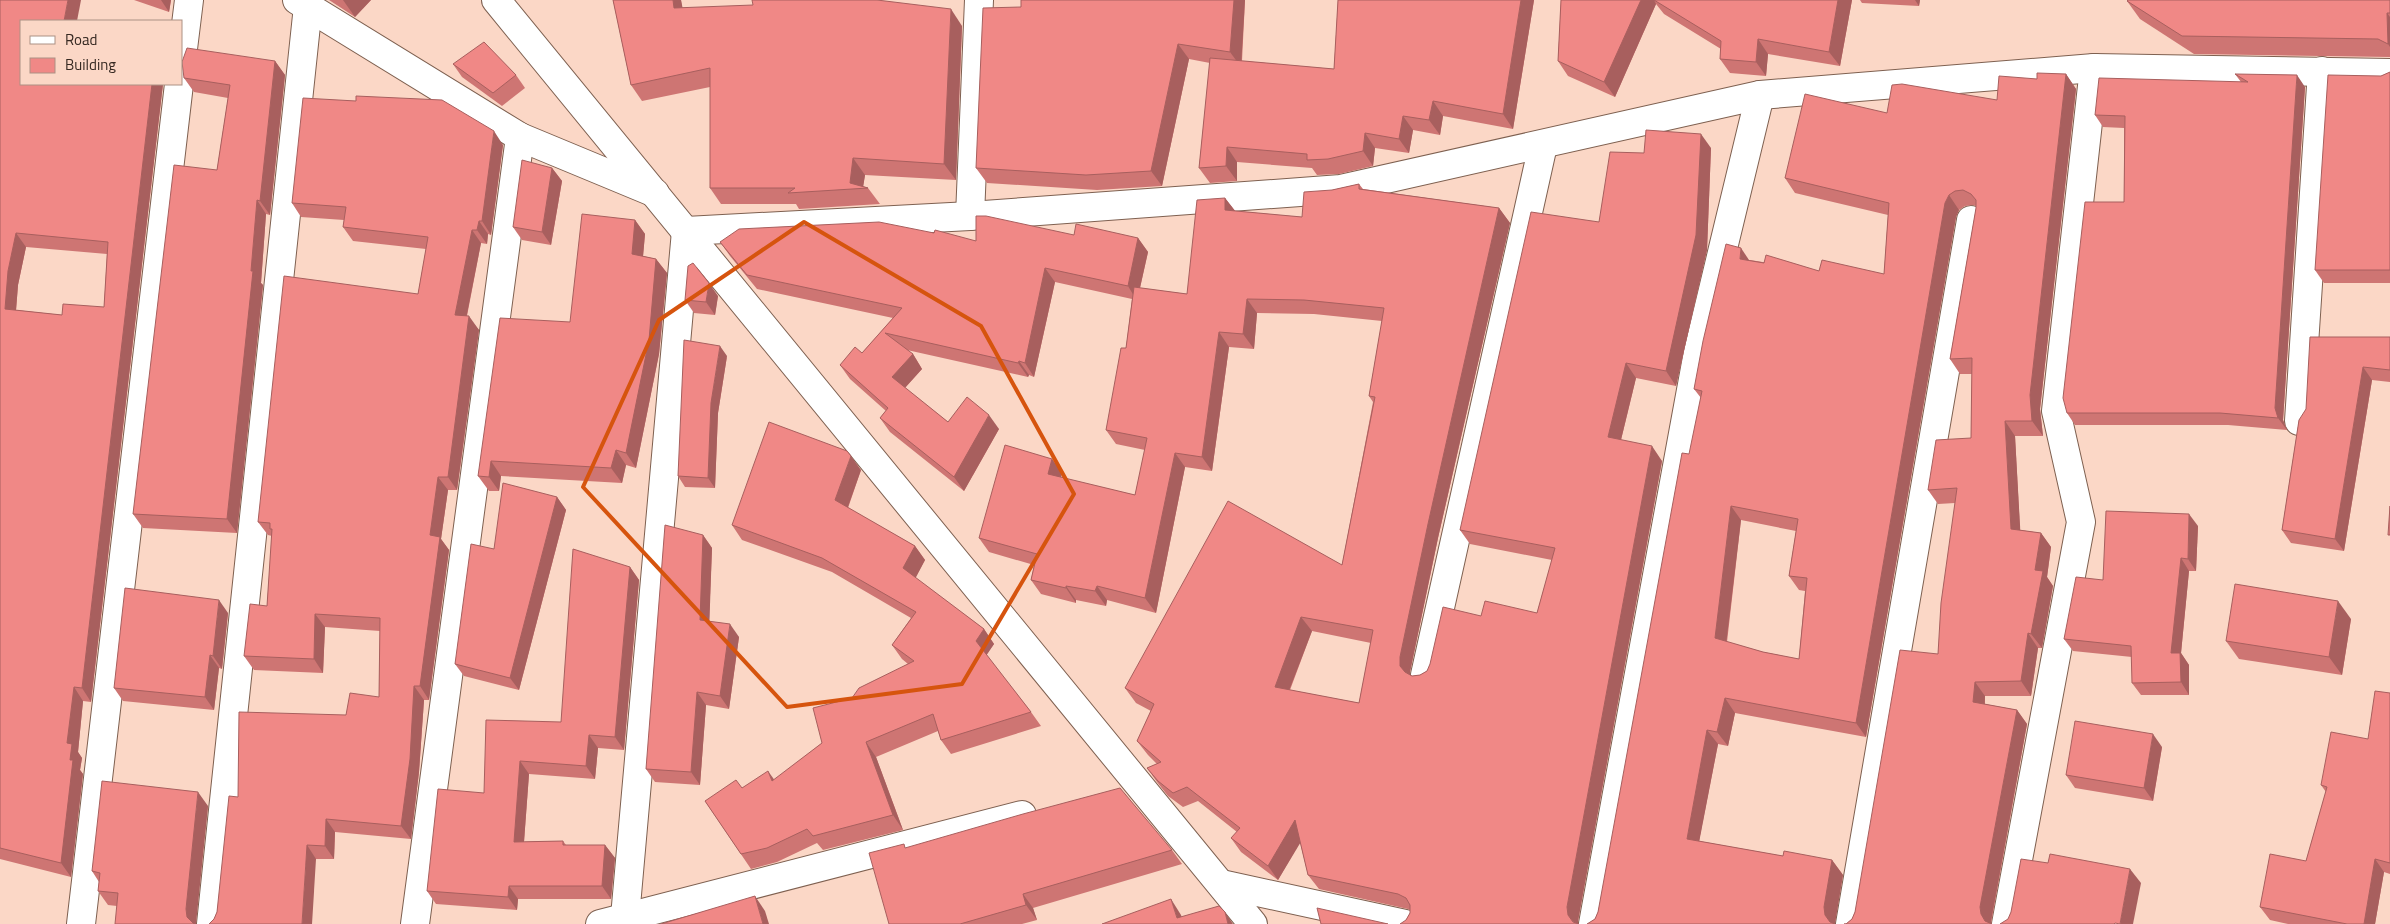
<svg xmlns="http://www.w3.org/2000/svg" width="2390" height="924" viewBox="0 0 2390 924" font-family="'Titillium Web',sans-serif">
<rect width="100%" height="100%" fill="#fbd7c6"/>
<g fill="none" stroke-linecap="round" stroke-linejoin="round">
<!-- minor casing -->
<g stroke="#7e6050" stroke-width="30">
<g id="minor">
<polyline points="297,0 520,137 655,193"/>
<polyline points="181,65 189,0"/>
<polyline points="970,216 979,0"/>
<polyline points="2299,421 2322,71"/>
<polyline points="1425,675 1543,145"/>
<polyline points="1221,884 1405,924"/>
<polyline points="625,917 686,231 970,216 1341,189 1760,95 2094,68 2390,73"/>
<polyline points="81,924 179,84"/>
<polyline points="211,924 308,6"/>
<polyline points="415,924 520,137"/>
<polyline points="600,924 1022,815"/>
<polyline points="1593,924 1698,352 1760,95"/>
<polyline points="1850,924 1971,220"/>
<polyline points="2006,924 2081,522 2056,411 2094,68"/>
</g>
</g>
<!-- tertiary casing -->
<g stroke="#7e6050" stroke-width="30">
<polyline id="tertiary" points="496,0 1253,924"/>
</g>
<!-- minor -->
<use href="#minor" stroke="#fff" stroke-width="28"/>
<!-- tertiary -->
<use href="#tertiary" stroke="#fff" stroke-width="28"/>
</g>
<!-- wall -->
<g fill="#ce7573" fill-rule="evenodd">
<path d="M0 0 21 21 163 84 91 702 83 701 78 752 82 758 80 770 83 774 71 877 0 859ZM26 247 107 254 104 307 62 315 16 310 18 285Z"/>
<polygon points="134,0 171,0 169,12"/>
<polygon points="329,0 371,0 355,17"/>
<polygon points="613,0 681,0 682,8 962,26 956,180 865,175 863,186 868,188 880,204 799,209 796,204 721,204 710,188 710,87 642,101 631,85"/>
<polygon points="1021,0 1245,0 1242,61 1334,69 1338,0 1534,0 1513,129 1443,116 1440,135 1413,130 1409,153 1375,148 1373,166 1339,174 1317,175 1312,168 1237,162 1237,181 1210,183 1199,168 1210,63 1189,59 1162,186 1097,190 987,183 976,168 1021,7"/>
<polygon points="1561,0 1852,0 1840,66 1768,54 1766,76 1730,73 1720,59 1721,49 1664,14 1656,4 1615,97 1568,76 1558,61"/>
<polygon points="1860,0 1920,0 1919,6 1862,3"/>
<polygon points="2390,0 2390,57 2194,54 2140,19 2127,1"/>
<polygon points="275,61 285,75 270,215 266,214 261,283 263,285 237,533 143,528 133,514 217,170 228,98 194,92 184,78"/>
<polygon points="453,64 516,75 525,88 502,106 462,77"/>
<polygon points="2390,72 2390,283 2324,283 2315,270 2381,76"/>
<path d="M2066 74 2076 89 2040 409 2043 436H2015L2020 530 2041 533 2051 547 2047 577 2053 586 2042 648H2038L2031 696H1985V704L2017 710 2027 724 1991 924H1846L1852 919 1855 912 1938 654 1955 503 1938 504 1928 490 1971 438 1972 374H1960L1950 359 1976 208V206L1973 205 1965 206 1959 210 1956 217 1866 737 1735 713 1728 746 1718 744 1699 841 1783 856 1832 860 1843 875 1835 922 1588 924 1595 919 1598 912 1701 398 1694 389 1750 260 1819 271 1884 274 1888 215 1795 193 1785 178 1887 113 1997 100 2037 79ZM1741 520 1796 531 1789 576 1799 590 1805 591 1799 659 1763 652 1727 642Z"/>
<polygon points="2235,74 2305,87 2283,420 2287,430 2228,425 2075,425 2067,413 2124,202 2124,128 2103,127 2095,115 2241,82"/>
<polygon points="503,145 491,235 488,234 487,244 481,243 467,316 479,330 457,490 448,490 441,539 449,550 429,700 424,700 419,772 411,839 335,832 334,859 316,859 214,919 217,912 238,797 346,715 379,697 380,631 325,627 323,673 254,670 244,656 267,606 272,536 268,535 258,522 418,294 426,249 353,241 343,227 344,220 301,217 292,203"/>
<path d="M1711 148 1707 250 1676 386 1636 378 1621 440 1662 461 1578 921 1406 920 1410 913V910L1408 909 1319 889 1308 875 1300 842 1278 880 1241 852 1231 838 1237 832 1198 801 1183 807 1168 796 1157 782 1147 768 1157 764 1148 755 1137 741 1151 711 1136 703 1125 688 1342 565 1373 402 1369 396 1382 321 1314 314 1257 313 1254 349 1229 347 1212 471 1185 467 1156 613 1107 600 1106 606 1076 600V603L1041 594 1031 580 1034 565 989 552 979 538 1052 459 1062 473 1061 478 1135 495 1145 450 1116 444 1106 430 1126 348 1132 299 1055 282 1034 377 1029 375 1028 377 907 350 913 354 922 369 905 388 948 422 999 429 964 491 890 432 880 418 886 411 850 379 840 365 862 353 893 318 757 289 730 256 720 242 934 233 976 241 1074 235 1138 238 1148 252 1140 288 1187 294 1225 198 1235 211 1302 217 1332 190 1359 184 1363 189 1499 208 1510 223 1438 538 1410 672V675L1412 676 1420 675 1427 671 1481 616 1537 613 1552 560 1470 544 1460 530 1599 222 1644 153ZM1312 631 1371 643 1359 703 1290 690Z"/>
<polygon points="552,168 562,181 551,245 522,240 513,227"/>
<polygon points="635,220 645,234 643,256 656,259 667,273 659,354 636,468 626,465 622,483 501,476 499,491 489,491 478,476 570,322"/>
<polygon points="718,296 715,315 694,313 685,300"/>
<polygon points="2390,337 2390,382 2372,380 2344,551 2291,543 2282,530 2299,420"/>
<polygon points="727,356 718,413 715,488 685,487 678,476"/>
<polygon points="861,470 848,508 915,546 925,560 915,578 984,629 994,644 986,655 1031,712 1041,726 951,754 941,740 938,731 876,757 903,830 823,850 817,843 777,862 751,869 705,801 742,788 775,780 822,743 852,698 908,664 902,659 892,645 911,618 832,572 742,540 732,525"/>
<polygon points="557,497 566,510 519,690 464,676 455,664 494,549"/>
<polygon points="2198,526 2196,571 2189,571 2181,653 2189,665 2189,695 2141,695 2132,683 2132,657 2073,651 2064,639 2103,580"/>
<polygon points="703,535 712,548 709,621 739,637 729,709 706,705 700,785 655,782 646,769"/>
<polygon points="630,567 639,580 624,750 598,748 595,779 529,774 524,842 563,841 566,845 605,845 615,858 611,899 518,899 517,910 436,904 427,891 484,793 561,722"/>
<polygon points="228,613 222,669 219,668 214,710 123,701 114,688"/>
<polygon points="2351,619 2342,675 2239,659 2226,641"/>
<polygon points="2390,693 2390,874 2384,872 2375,924 2288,924 2270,920 2260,907 2306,861 2326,792 2321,785 2368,739"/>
<polygon points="2162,747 2153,801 2075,788 2066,775"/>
<polygon points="208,806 195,923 117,906 108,905 98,891 99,882 92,871"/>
<polygon points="906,848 1172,850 1182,864 1033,908 1037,920 1022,924 889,924"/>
</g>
<!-- shaded-wall -->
<g fill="#a85f5e">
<polygon points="68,0 81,0 77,21 64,21"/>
<polygon points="161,0 171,0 169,12"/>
<polygon points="343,0 371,0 355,17"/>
<polygon points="673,0 681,0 686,25 674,8"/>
<polygon points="1234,0 1245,0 1241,67 1230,52"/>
<polygon points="1521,0 1534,0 1513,129 1503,114"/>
<polygon points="1641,0 1654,0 1656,4 1615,97 1604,82"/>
<polygon points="1838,0 1852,0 1840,66 1829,52"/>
<polygon points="1915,0 1920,0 1919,6"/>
<polygon points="951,9 962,26 956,180 944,164"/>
<polygon points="2387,13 2390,17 2390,47 2388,44"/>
<polygon points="1758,39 1768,54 1766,76 1756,62"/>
<polygon points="1178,44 1189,59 1162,186 1151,171"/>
<polygon points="275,61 285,75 270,215 260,201"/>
<polygon points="2066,74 2076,89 2040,409 2043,436 2032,421 2030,395"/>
<polygon points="2297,75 2305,87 2283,420 2287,430 2278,418 2275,408"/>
<polygon points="152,84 163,84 91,702 82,688"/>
<polygon points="1433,101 1443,116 1440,135 1429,120"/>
<polygon points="1403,116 1413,130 1409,153 1399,139"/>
<polygon points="494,131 503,145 491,235 482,221"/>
<polygon points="1365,133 1375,148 1373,166 1363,151"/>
<polygon points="1701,134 1711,148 1707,250 1676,386 1666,371"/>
<polygon points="1227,147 1237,162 1237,181 1226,166"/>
<polygon points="853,158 865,175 863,188 850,183"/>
<polygon points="552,168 562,181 551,245 542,232"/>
<polygon points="1949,195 1959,210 1956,217 1866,737 1856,723 1945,203"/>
<polygon points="1225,198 1236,212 1225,210"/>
<polygon points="257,200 266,214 261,283 263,285 237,533 227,519 251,271"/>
<polygon points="1499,208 1510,223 1438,538 1410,672 1410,680 1400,666 1400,657 1428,524"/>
<polygon points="635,220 645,234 642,268 632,254"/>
<polygon points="479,221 488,234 487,244 477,230"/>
<polygon points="472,230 481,243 464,329 455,315"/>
<polygon points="16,233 26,247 18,285 15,323 5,309 8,271"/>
<polygon points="1138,238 1148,252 1137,301 1128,286"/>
<polygon points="1741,248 1751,263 1740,259"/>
<polygon points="656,259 667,273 659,354 636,468 626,453"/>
<polygon points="1045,268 1055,282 1034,377 1025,363"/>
<polygon points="709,283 718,296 715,315 706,302"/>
<polygon points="1247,299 1257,313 1254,349 1243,334"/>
<polygon points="469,316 479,330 457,490 448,477"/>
<polygon points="1219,332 1229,347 1212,471 1202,457"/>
<polygon points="720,346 727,356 718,413 715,488 708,478 711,403"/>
<polygon points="913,354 922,369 902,391 892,377"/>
<polygon points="1019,361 1029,375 1028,377 1018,363"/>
<polygon points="1626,363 1636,378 1618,452 1608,437"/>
<polygon points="2363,367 2372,380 2344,551 2335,539"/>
<polygon points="989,415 999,429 964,491 954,477"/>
<polygon points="2005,421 2015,436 2021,543 2011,529"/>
<polygon points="1652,446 1662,461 1578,921 1578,924 1575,924 1568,915 1567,907"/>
<polygon points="616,450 626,465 622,483 611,468"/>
<polygon points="1175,453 1185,467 1156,613 1145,598"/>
<polygon points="851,456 861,470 845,515 835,500"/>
<polygon points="1052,459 1062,473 1058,489 1048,474"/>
<polygon points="491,461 501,476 499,491 489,477"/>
<polygon points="438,477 448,490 441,539 449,550 429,700 420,686 430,535"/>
<polygon points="557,497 566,510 519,690 510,678"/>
<polygon points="1731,506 1741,520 1725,653 1715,638"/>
<polygon points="2189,514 2198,526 2196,571 2188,559"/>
<polygon points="2041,533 2051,547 2047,577 2053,586 2042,648 2031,634 2035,570"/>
<polygon points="703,535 712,548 709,633 700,620"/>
<polygon points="915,546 925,560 913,583 903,568"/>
<polygon points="2181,558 2189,571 2181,653 2189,665 2189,695 2181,682 2171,653"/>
<polygon points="630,567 639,580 624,750 615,737"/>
<polygon points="1066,586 1076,600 1076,603 1066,588"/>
<polygon points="1097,586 1107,600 1106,606 1095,591"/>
<polygon points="219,600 228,613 222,669 213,656"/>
<polygon points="2338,601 2351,619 2342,675 2329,657"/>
<polygon points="315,614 325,627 323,673 314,659"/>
<polygon points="1301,617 1312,631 1285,701 1275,687"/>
<polygon points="730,624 739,637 729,709 720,696"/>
<polygon points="984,629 994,644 986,656 976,641"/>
<polygon points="2028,633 2038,648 2031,696 2021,681"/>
<polygon points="210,655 219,668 214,710 205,697"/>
<polygon points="1975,682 1985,696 1984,717 1973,702"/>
<polygon points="414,686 424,700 419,772 411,839 401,826"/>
<polygon points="74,687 83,701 78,752 82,758 80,770 83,774 71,877 61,863 70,760 67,743"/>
<polygon points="697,692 706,705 700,785 691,772"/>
<polygon points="1725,698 1735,713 1728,746 1717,732"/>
<polygon points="2017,710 2027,724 1991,921 1991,924 1987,924 1981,914 1980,907"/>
<polygon points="1707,730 1718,744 1697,853 1687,839"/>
<polygon points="2153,734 2162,747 2153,801 2144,788"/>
<polygon points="589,735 598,748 595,779 586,766"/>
<polygon points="866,742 876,757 903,830 893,815"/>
<polygon points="520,761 529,774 523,855 514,842"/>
<polygon points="768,771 778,785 772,781"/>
<polygon points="198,792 208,806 196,924 192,924 187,917 186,909"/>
<polygon points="326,819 335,832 334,859 325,846"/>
<polygon points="1295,820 1305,835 1278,880 1268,866"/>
<polygon points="307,845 316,859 312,924 302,924"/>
<polygon points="605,845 615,858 611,899 602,886"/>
<polygon points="2375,859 2384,872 2375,924 2364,924"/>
<polygon points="1832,860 1843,875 1835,924 1831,924 1825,915 1824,907"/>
<polygon points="2130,869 2141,883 2133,924 2120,924"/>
<polygon points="509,886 518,899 517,910 508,897"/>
<polygon points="1023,894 1033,908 1037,920 1026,905"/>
<polygon points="755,896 765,911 769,924 763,924"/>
<polygon points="1171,899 1181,915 1184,924 1177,918"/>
<polygon points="1225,912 1233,924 1228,924"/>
</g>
<!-- building -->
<g fill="#f08886" stroke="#a85f5e" fill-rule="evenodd">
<path d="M0 0H68L64 21H21V84H152L82 688 74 687 67 743 72 744 70 760H73L61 863 0 848ZM16 233 108 242 104 307 63 304 62 315 5 309 8 271Z"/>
<polygon points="613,0 673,0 674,8 753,5 752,0 877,0 951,9 944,164 853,158 850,183 868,188 788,193 795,188 710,188 710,68 631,85"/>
<polygon points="1021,0 1234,0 1230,52 1178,44 1151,171 1086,175 976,168 983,8 1021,7"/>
<polygon points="1338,0 1521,0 1503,114 1433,101 1429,120 1403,116 1399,139 1365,133 1363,151 1328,159 1307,160 1307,154 1227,147 1226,166 1199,168 1210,58 1334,69"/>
<polygon points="1561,0 1641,0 1604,82 1558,61"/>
<polygon points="1654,0 1838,0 1829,52 1758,39 1756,62 1720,59 1721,41"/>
<polygon points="2128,0 2390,0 2390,13 2387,13 2388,44 2378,39 2182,36 2127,1"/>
<polygon points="484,42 516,75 493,93 453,64"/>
<polygon points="187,48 275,61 260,201 257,200 251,271 253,271 227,519 133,514 174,165 217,170 230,85 184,78 182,62"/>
<polygon points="2390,72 2390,270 2315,270 2328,75 2381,76"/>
<path d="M2037 73 2066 74 2030 395 2032 421H2005L2011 529 2041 533 2035 570 2043 571 2031 634 2028 633 2021 681 1975 682 1973 702 2017 710 1980 907 1981 914 1985 921 1992 924H1844H1846L1852 919 1855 912 1900 650 1938 654 1941 603 1957 488 1928 490 1936 440 1971 438 1972 358 1950 359 1976 208V200L1971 194 1963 190 1955 191 1949 195 1945 203 1856 723 1725 698 1717 732 1707 730 1687 839 1783 856 1784 851 1832 860 1824 907 1825 915 1830 922 1835 924H1587L1595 919 1598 912 1682 453 1689 454 1702 391 1694 389 1703 341 1726 244 1741 248 1740 259 1764 263 1766 255 1819 271 1822 260 1884 274 1889 203 1785 178 1805 94 1887 113 1892 85 1902 84 1997 100 1999 76 2037 79ZM1731 506 1798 519 1789 576 1807 578 1799 659 1763 652 1715 638Z"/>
<polygon points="2235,74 2297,75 2275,408 2278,418 2220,413 2067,413 2063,398 2085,202 2124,202 2125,116 2095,115 2099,78 2248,82"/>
<polygon points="356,96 442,100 494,131 482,221 479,221 477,230 472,230 455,315 469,316 448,477 438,477 430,535 440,537 420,686 414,686 410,759 401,826 326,819 325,846 307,845 302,924 209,924 214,919 217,912 229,796 238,797 239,712 346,715 350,693 379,697 380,618 315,614 314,659 244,656 250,604 267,606 272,529 270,529 270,523 258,522 284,276 418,294 428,237 343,227 346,207 292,203 303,98 356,101"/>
<path d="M1646 130 1701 134 1696 235 1666 371 1626 363 1608 437 1652 446 1567 907 1568 915 1573 922 1579 924H1400L1406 920 1410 913V905L1406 898 1398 894 1308 875 1295 820 1268 866 1231 838 1240 828 1187 787 1173 793 1158 781 1147 768 1161 762 1137 741 1154 704 1125 688 1228 501 1342 565 1375 397 1369 396 1384 308 1304 300 1247 299 1243 334 1219 332 1202 457 1175 453 1145 598 1097 586 1095 591 1066 586V588L1031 580 1037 554 979 538 1005 445 1052 459 1048 474 1135 495 1147 438 1106 430 1121 348H1126L1134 287 1187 294 1197 200 1225 198V210L1302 217 1304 192 1332 190 1359 184V189L1499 208 1428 524 1400 657V666L1405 672 1412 676 1420 675 1427 671 1430 664 1443 607 1481 616 1485 601 1537 613 1555 548 1460 530 1531 212 1599 222 1610 152 1644 153ZM1301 617 1373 630 1359 703 1275 687Z"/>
<polygon points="522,160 552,168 542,232 513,227"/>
<polygon points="582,214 635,220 632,254 656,259 649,340 626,453 616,450 611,468 491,461 489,477 478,476 500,318 570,322"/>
<polygon points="976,216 986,216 1074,235 1076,224 1138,238 1128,286 1045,268 1025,363 1019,361 1018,363 885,333 913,354 892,377 948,422 967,397 989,415 954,477 880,418 888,408 840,365 855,347 862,353 902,308 747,275 720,242 739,229 879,222 934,233 935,230 976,241"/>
<polygon points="693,263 709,283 706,302 685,300 688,266"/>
<polygon points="2310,337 2390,337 2390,370 2363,367 2335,539 2282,530 2299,420 2306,409"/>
<polygon points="684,340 720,346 711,403 708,478 678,476"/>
<polygon points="769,422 847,451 851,456 835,500 915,546 903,568 984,629 976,641 1031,712 941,740 933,714 866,742 893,815 813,836 807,829 767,848 741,854 705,801 736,780 742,788 768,771 772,781 822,743 813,708 852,698 859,688 914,661 892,645 916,612 822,558 732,525"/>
<polygon points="503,483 557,497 510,678 455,664 471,544 494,549"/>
<polygon points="2390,506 2390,535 2388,535"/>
<polygon points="2106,511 2189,514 2188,559 2181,558 2171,653 2180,653 2181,682 2132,683 2131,646 2064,639 2076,577 2103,580"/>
<polygon points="665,525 703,535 700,620 730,624 720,696 697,692 691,772 646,769"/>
<polygon points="573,549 630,567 615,737 589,735 586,766 520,761 514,842 563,841 563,845 605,845 602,886 509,886 508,897 427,891 438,789 484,793 486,720 561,722"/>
<polygon points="2235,584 2338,601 2329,657 2226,641"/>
<polygon points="125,588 219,600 213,656 210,655 205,697 114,688"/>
<polygon points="2375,691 2390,693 2390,863 2375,859 2364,924 2347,924 2260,907 2270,854 2306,861 2327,787 2321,785 2331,732 2368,739"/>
<polygon points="2075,721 2153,734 2144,788 2066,775"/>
<polygon points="102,781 198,792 186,909 187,917 193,923 195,924 115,924 118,893 98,891 100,873 92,871"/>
<polygon points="1120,788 1172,850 1023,894 1026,905 960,924 889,924 869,853 904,844 905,848 1023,814"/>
<polygon points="2050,854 2130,869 2120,924 2115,923 2114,924 2000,924 2008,919 2011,912 2021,859 2048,863"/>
<polygon points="755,896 763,924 661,924"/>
<polygon points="1171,899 1177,918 1219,906 1225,912 1228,924 1102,924"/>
<polygon points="1317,908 1388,924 1321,924"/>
</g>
<!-- marked area -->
<path fill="none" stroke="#d6540e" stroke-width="4" stroke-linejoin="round" d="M804 222 981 326 1074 494 962 684 787 707 583 487 659 320Z"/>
<!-- legend -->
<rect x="20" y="20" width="162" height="65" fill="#fbd7c6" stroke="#ac9184"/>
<rect x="30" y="36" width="25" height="8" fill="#ffffff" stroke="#ac9184"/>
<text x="65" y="45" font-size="15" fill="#362922">Road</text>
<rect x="30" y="58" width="25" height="15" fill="#f08886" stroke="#ac9184"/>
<text x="65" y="70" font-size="15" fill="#362922">Building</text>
</svg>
